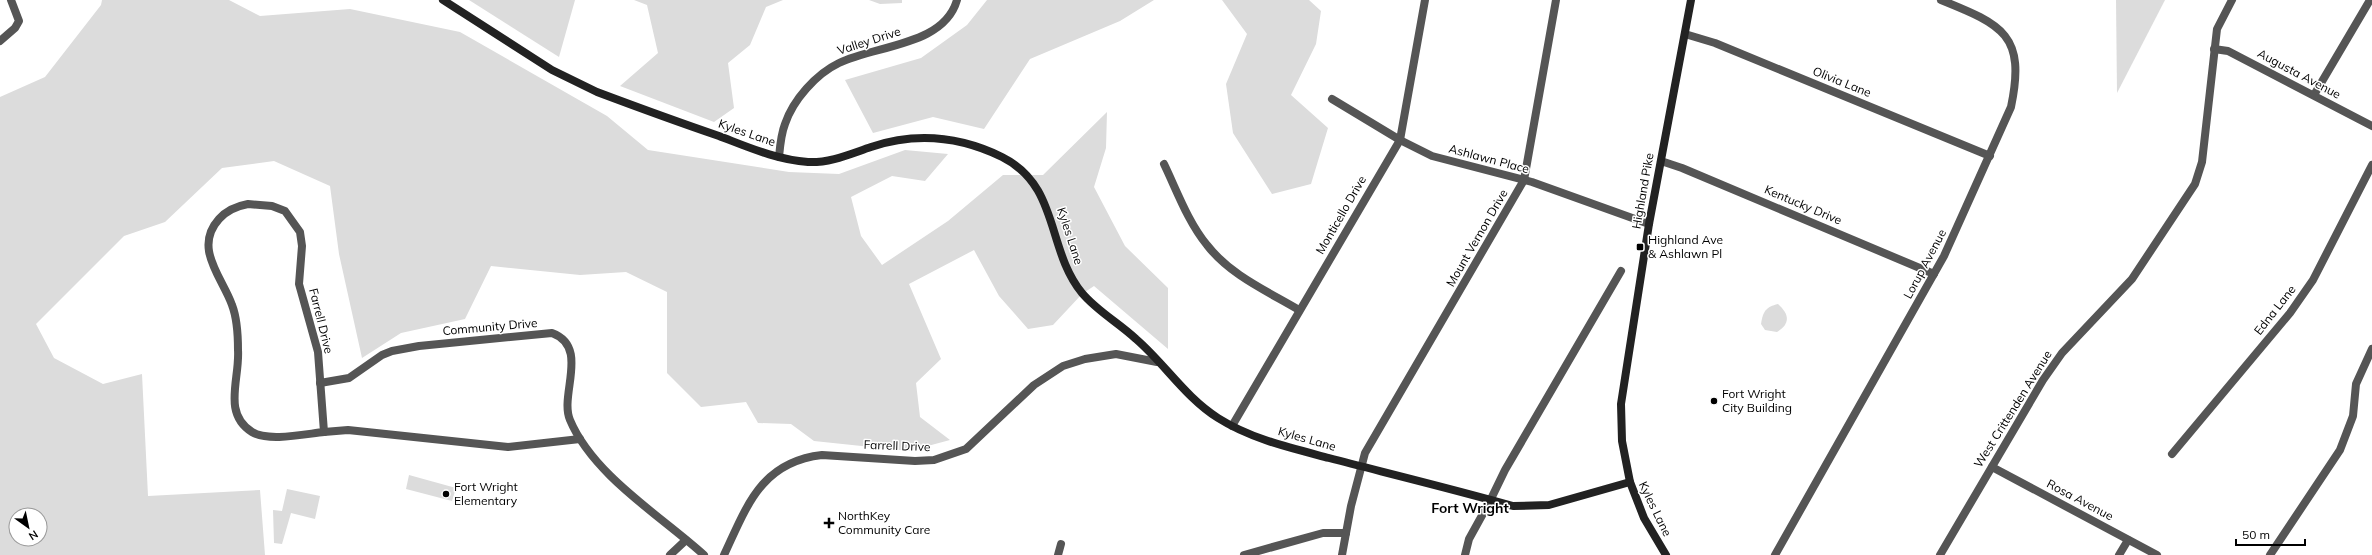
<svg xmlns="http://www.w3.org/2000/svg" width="2372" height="555" viewBox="0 0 2372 555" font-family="Mulish,sans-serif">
<rect width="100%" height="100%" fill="#fff"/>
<!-- green -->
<g fill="#dcdcdc" fill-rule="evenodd">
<path d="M102 0H229L260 16 350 9 460 32 607 116 648 150 789 172 839 174 905 150 948 154 925 181 892 176 851 197 861 236 882 265 948 221 1003 175H1043L1107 112 1106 148 1094 187 1125 246 1168 288V349L1094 286 1082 294 1053 325 1028 329 999 296 974 250 909 284 941 359 916 383 920 417 950 440 909 451 814 441 791 424 758 423 746 402 701 407 667 373V292L626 272 580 275 491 266 465 319 401 333 362 358 339 254 330 186 274 161 222 168 165 222 124 236 36 324 54 358 103 384 142 374 148 496 260 490 265 555H0V97L45 77 101 5ZM16 515H40V539H16Z"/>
<polygon points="469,0 575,0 559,57"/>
<polygon points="634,0 783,0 766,7 750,45 728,63 734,108 714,122 620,86 658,53 647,5"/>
<polygon points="869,0 902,0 902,3 880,4"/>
<polygon points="987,0 1154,0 1120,21 1030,59 984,129 933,117 873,133 845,80 921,58 967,25"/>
<polygon points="1222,0 1309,0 1321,11 1316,44 1291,95 1328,128 1311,184 1272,194 1233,133 1226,84 1247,34"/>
<polygon points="2116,0 2165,0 2117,93"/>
<path d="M1778 304C1789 314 1791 323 1777 332L1765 330 1761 324C1763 311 1766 307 1778 304Z"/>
<polygon points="409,475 456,488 452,501 406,489"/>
<polygon points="287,489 320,496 315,519 291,513 282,544 274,543 273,510 282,511"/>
</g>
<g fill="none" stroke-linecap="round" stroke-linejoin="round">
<!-- minor -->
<g stroke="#555" stroke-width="8">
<polyline points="1685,34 1715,43 1990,156"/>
<polyline points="0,41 15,28 19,21 11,0"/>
<polyline points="2214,49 2228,51 2372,126"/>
<polyline points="2314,95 2370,0"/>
<polyline points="1332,99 1400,140 1432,156 1532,182 1649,224"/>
<path d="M779 157C780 146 781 134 785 124 793 100 816 74 839 63 876 45 944 46 957 0"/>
<polyline points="1661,161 1682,168 1934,274"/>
<path d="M1164 164C1177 191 1188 222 1207 245 1230 275 1267 291 1299 310"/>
<path d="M248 204 272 206 285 211 300 232 302 246 299 284 318 352 324 432C305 434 268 442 252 432 222 413 240 379 238 350 238 337 237 318 232 305 222 277 193 248 219 219 227 210 237 206 248 204Z"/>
<path d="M320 383 349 378 382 355 392 351 419 346 552 333C590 347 559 395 570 420 593 475 661 516 704 555"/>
<polyline points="1232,426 1400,140 1425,0"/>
<polyline points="324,432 348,430 508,447 580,439"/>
<polyline points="2172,454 2290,313 2313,280 2372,165"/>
<polyline points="1992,467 2157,555"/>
<polyline points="1490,501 1505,470 1621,271"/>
<polyline points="670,555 686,540"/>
<path d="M724 555C747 506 761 462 822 455L915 461 934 460 966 449 1034 385 1063 366 1085 359 1116 354 1157 362"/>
<polyline points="1058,555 1061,544"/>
<polyline points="1244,555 1323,533 1346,533"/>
<polyline points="1342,555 1351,506 1365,453 1524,180 1556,0"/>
<path d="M1775 555 1944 256 2011 107C2026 35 2003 25 1941 0"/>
<polyline points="1940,555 2043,380 2062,353 2132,279 2195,184 2202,162 2217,29 2232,0"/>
<polyline points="2119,555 2128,540"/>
<polyline points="2270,555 2340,450 2353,416 2356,384 2372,349"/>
</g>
<!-- tertiary -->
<polyline stroke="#555" stroke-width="8" points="1465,555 1469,539 1490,501"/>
<!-- secondary -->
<g stroke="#222" stroke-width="8">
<path d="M443 0 552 70 597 92C637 107 678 122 719 136 748 147 777 160 808 162 830 163 850 154 871 147 916 132 959 136 1002 157 1060 186 1046 249 1082 293 1097 311 1119 323 1136 339 1165 364 1185 397 1218 418 1251 439 1291 448 1329 458 1391 474 1453 489 1513 506L1549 505 1630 482"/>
<polyline points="1666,555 1644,518 1630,482 1622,441 1621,404 1649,224 1691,0"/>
</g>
</g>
<!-- markers -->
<g fill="#000" stroke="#fff" stroke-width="1.5">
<rect x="1636" y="243" width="8" height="8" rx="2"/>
<circle cx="1714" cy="401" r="4"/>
<circle cx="446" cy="494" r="4"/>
<path d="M827 517h4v4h4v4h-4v4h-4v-4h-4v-4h4z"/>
</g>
<g text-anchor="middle" stroke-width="3" stroke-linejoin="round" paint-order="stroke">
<!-- street labels -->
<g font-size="12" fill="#000" stroke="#fff">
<text transform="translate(869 41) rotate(-18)" y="4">Valley Drive</text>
<text transform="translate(2299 74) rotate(28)" y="4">Augusta Avenue</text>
<text transform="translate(1842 82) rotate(22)" y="4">Olivia Lane</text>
<text transform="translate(747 133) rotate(19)" y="4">Kyles Lane</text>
<text transform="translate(1489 159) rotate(15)" y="4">Ashlawn Place</text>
<text transform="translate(1643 191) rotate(-80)" y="4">Highland Pike</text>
<text transform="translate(1803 205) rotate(23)" y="4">Kentucky Drive</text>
<text transform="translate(1341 215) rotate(-60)" y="4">Monticello Drive</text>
<text transform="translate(1070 236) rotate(72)" y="4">Kyles Lane</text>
<text transform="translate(1477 238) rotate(-60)" y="4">Mount Vernon Drive</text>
<text transform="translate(1925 264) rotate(-62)" y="4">Lorup Avenue</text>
<text transform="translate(2275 310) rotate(-52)" y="4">Edna Lane</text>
<text transform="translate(321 321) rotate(76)" y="4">Farrell Drive</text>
<text transform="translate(490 327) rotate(-5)" y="4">Community Drive</text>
<text transform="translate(2013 409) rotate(-58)" y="4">West Crittenden Avenue</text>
<text transform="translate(1307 439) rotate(16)" y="4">Kyles Lane</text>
<text transform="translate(897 446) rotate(2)" y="4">Farrell Drive</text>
<text transform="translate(2080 500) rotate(28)" y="4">Rosa Avenue</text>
<text transform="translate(1655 509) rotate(64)" y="4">Kyles Lane</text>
</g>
<!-- poi labels -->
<g font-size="12" fill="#000" stroke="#fff" text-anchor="start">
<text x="1648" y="244">Highland Ave<tspan x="1648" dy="14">&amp; Ashlawn Pl</tspan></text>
<text x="1722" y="398">Fort Wright<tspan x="1722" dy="14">City Building</tspan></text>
<text x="454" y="491">Fort Wright<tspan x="454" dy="14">Elementary</tspan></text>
<text x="838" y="520">NorthKey<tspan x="838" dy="14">Community Care</tspan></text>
</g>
<!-- quarter labels -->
<g font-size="14" font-weight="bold" fill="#000" stroke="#fff">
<text x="1470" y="513">Fort Wright</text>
</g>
</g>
<!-- north arrow -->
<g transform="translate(28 527) rotate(147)"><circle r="19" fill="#ffffff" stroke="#999999"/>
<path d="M0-3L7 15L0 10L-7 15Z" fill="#000000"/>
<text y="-6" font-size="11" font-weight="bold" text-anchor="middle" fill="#000000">N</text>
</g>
<!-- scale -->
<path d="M2236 539v6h69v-6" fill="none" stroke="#000000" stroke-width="2"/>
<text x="2242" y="539" font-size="12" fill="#000000" stroke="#ffffff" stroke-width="3" paint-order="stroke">50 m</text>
</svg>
